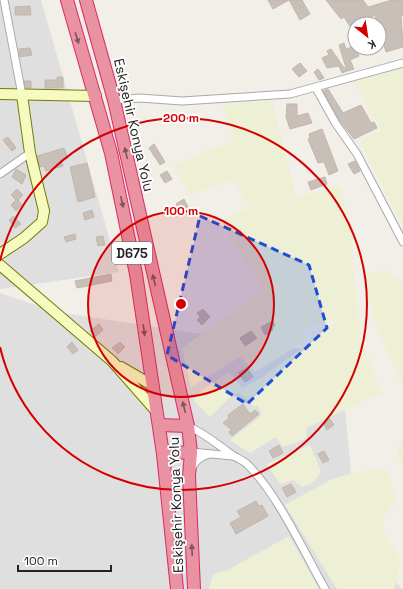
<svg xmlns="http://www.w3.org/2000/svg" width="403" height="589" viewBox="0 0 403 589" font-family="'Space Grotesk',sans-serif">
<rect width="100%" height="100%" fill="#f2efe9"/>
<!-- residential -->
<g fill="#e0dfdf">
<polygon points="0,0 41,0 119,272 0,289"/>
<polygon points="0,293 57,312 340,355 357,538 402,589 0,589"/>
</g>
<!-- farmland -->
<g fill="#eef0d5">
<polygon points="403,67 403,227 360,142 380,130 377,117 373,117 352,80"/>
<polygon points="272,100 296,197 340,186 352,234 353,265 358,315 363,328 359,339 363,344 382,393 306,428 307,438 283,447 276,437 250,453 230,440 262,415 258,406 253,406 244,396 238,393 229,398 210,417 194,400 202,390 229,372 242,388 261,378 308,344 314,330 353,316 315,325 303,331 302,343 255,372 240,357 191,387 182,348 263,291 221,222 249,208 234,180 190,195 173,165 234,141 223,105"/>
<polygon points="388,270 403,280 403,384 381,339 367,294 368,274"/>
<polygon points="403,437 403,470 397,452"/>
<polygon points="310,445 321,471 314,482 302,487 293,480 280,484 267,464"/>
<polygon points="387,468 396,501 385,514 382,529 401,560 394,589 337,589 285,505 332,479 357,472"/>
<polygon points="289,536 319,589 209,589 213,574 226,571"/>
</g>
<!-- building -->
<g fill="#c7bfb8" stroke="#c4b6ab">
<polygon points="268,0 302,0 310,14 300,20 289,0 273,9"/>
<polygon points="326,0 363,0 368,7 392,0 403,0 403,15 401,15 403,47 386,52 375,15 362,24 355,24 355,34 344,17 341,19"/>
<polygon points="30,6 31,15 15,15 15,7"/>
<polygon points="344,43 346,49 355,46 359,56 350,60 354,69 347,71 339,45"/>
<polygon points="30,48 32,55 20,57 19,49"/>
<polygon points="331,49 342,65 347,71 342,73 339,66 327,68 322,58 329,55 327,51"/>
<polygon points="300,63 307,71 299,77 292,69"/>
<polygon points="318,69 324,78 319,80 314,72"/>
<polygon points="57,77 63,77 63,88 45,88 45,80 57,80"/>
<polygon points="24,81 31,81 31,88 26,88"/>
<polygon points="328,89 343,113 361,105 371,123 374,122 377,128 354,139 340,121 323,91"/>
<polygon points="287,104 297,104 297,116 308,113 312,123 290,129 286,117"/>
<polygon points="322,129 338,171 329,175 324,162 318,163 308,139 310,138 309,134"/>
<polygon points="8,137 16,148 12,151 3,140"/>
<polygon points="154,144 165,162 160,165 149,148"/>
<polygon points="64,148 68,158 61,160 63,166 46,171 44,166 40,167 37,156"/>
<polygon points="355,161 360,171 354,174 348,164"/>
<polygon points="87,163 95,197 78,202 70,167"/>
<polygon points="16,169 26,175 22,184 12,177"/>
<polygon points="167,171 172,179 165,183 160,175"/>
<polygon points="325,177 327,184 311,190 308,182"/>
<polygon points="17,189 23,195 18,200 22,205 16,211 11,205 16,200 11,195"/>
<polygon points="184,199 188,207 180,211 176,204"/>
<polygon points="92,210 94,217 85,220 83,213"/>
<polygon points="14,216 21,224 15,228 9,220"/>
<polygon points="75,234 76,239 66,242 64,237"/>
<polygon points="103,236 105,245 98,246 96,237"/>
<polygon points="111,274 112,281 77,288 75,281"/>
<polygon points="203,309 210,317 202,325 197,320 200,317 197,313"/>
<polygon points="273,321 275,326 272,328 273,330 265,335 261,327"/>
<polygon points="99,324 103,330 95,337 90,331"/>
<polygon points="251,331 257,338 245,346 240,338"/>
<polygon points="72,342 78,350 73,354 67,347"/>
<polygon points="120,342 125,347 118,354 112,348"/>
<polygon points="247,368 253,377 245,382 238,373"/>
<polygon points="243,404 250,414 255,410 259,414 232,436 229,432 232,430 223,423 229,418 228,415"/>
<polygon points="330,419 334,425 327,430 323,423"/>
<polygon points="279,445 283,453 273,458 269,451"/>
<polygon points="324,451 329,460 323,463 318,454"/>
<polygon points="291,484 296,492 287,497 282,488"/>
<polygon points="256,501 259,506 262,505 268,516 236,534 230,523 241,517 237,511"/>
</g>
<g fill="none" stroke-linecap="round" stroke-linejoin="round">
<!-- street casing -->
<g stroke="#a9a9a9" stroke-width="9">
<g id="street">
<polyline points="4,0 22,95"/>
<polyline points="316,88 336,124 357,154 403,242"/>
<polyline points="114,100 140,98 182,101 290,94 403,63"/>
<polyline points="0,174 30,153"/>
<path d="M188 426C204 433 217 444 231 454 236 458 243 460 247 464 277 493 304 552 325 589"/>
<polyline points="191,452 233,456"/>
<path d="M192 468C195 460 201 457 209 454"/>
</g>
</g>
<!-- secondary casing -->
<g stroke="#707d05" stroke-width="12">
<g id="secondary">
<polyline points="0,94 96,96"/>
<polyline points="0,254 24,238 42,222 44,211 30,153 22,95"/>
<polyline points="0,265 112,361 156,411"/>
<polyline points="121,367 152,385"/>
</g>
</g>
<!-- highway casing -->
<g stroke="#dc2a67" stroke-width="14">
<g id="highway">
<polyline points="67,0 111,153 136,274 163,454 177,589"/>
<polyline points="86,0 114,100 188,426 191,452 189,476 194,589"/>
<polyline points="159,425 188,426"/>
<polyline points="163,454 191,452"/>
</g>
</g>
<!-- street -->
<use href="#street" stroke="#fff" stroke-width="7"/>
<!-- secondary -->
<use href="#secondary" stroke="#f7fabf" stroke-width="10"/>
<!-- highway -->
<use href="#highway" stroke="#e892a2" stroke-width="12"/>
</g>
<!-- one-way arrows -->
<defs><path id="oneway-solid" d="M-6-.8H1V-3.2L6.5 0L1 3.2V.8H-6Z"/></defs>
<g fill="#7b545c">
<use href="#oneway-solid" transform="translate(77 38) rotate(73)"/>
<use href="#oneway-solid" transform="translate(126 153) rotate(-103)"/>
<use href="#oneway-solid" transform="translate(122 202) rotate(78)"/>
<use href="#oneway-solid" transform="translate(154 280) rotate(-103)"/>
<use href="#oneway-solid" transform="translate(144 330) rotate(82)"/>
<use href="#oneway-solid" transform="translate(184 407) rotate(-103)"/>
<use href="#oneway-solid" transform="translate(192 550) rotate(-93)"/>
</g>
<!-- marked area -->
<path fill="#1d4ed8" fill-opacity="0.2" stroke="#1d4ed8" stroke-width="3" stroke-dasharray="8 5" stroke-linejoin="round" d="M200 216 309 265 327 328 247 404 167 355Z"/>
<!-- distance rings -->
<circle cx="181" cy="304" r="93" fill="#d40000" fill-opacity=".12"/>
<g fill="none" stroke="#d40000" stroke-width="2">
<circle cx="181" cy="304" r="93"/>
<path d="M0 261A186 186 0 1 1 0 347"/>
</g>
<g text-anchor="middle" stroke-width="3.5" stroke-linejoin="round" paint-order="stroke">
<!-- shield labels -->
<rect fill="#fff" stroke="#646464" stroke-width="1" x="112" y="242" width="40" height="22" rx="3"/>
<g font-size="13" font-weight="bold" fill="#222">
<text x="132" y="258">D675</text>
</g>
<!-- street labels -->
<g font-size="14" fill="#222" stroke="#fff">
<text transform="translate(134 125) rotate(77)" y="5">Eskişehir Konya Yolu</text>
<text transform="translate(176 505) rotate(-92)" y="5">Eskişehir Konya Yolu</text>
</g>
</g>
<circle cx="181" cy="304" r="6" fill="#d40000" stroke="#fff" stroke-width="2"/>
<g font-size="12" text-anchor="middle" font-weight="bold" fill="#d40000" stroke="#fff" stroke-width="3.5" stroke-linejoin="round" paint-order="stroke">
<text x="181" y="122">200 m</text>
<text x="181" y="215">100 m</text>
</g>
<!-- north arrow -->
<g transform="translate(367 36) rotate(150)"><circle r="19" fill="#ffffff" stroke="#a7a7a7"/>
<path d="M0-3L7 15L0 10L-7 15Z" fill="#d40000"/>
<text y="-6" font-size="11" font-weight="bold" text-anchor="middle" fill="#222222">K</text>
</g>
<!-- scale -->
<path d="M18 565v6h93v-6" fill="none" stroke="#222222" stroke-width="2"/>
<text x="24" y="565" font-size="12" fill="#222222" stroke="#ffffff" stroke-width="3" paint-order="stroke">100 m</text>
</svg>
